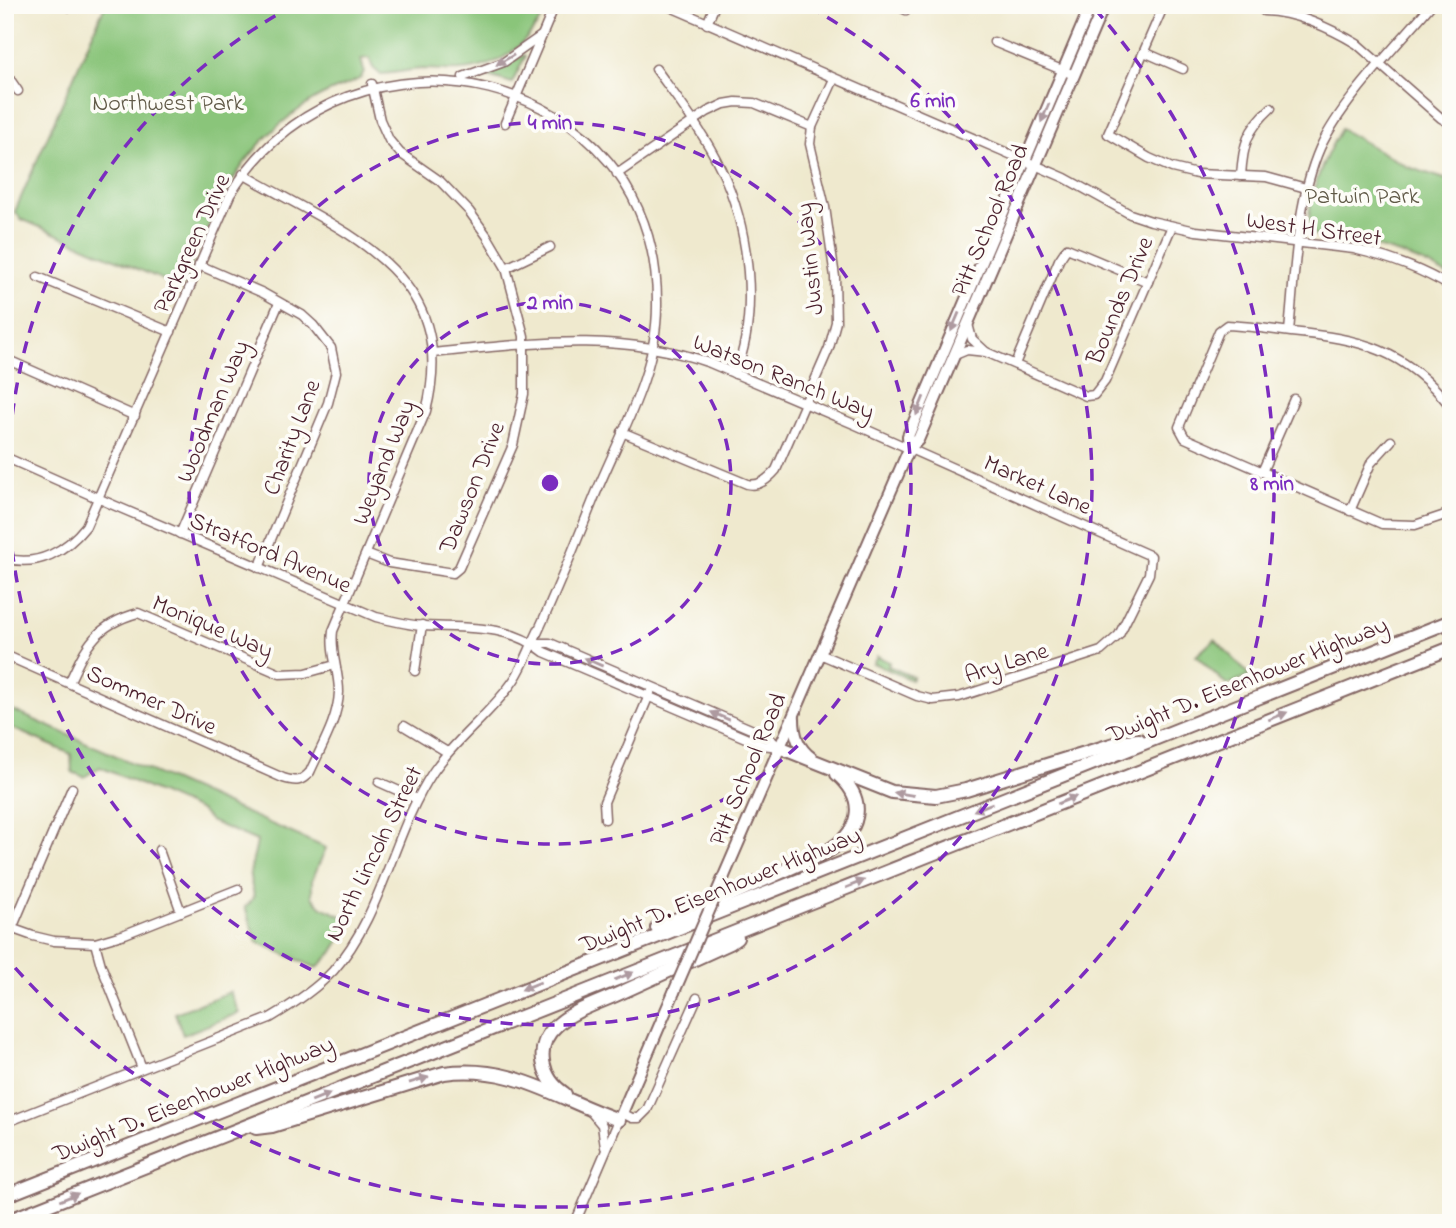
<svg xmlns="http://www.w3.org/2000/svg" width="1456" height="1228" viewBox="0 0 1456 1228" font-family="'Indie Flower',sans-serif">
<rect width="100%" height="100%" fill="#fdfcf7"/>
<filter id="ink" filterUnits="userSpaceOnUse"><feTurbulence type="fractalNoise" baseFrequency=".0143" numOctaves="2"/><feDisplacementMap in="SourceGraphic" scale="14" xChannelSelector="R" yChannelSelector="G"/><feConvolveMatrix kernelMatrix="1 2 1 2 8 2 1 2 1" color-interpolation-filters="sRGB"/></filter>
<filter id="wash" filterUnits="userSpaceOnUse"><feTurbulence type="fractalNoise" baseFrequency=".00686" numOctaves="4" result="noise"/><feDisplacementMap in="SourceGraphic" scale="28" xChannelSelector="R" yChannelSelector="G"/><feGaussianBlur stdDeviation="1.57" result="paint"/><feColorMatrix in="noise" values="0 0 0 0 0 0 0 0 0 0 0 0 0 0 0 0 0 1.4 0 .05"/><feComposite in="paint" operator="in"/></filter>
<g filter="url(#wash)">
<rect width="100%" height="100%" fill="#efe9ce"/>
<!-- green -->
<g fill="#8ac57a" stroke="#6a7252" stroke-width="2">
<path d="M105 5H549C531 41 503 67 462 70 449 71 436 69 423 69 409 70 395 73 380 74L373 68 369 58 361 59 364 71 361 78C345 87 327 91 312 101 237 147 215 210 182 288L21 219 15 211Z"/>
<polygon points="524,55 525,57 512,83 488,76 489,73"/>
<path d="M1341 129 1408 167 1451 181V277C1406 251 1367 244 1317 236L1311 232C1302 205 1327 152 1341 129Z"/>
<polygon points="1215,639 1250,676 1227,685 1196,656"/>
<polygon points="877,656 889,662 888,666 913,677 911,680 873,663"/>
<path d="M5 707 326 848 312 880V897L322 907 352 921 332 953 317 968 257 942 245 907C261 895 250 889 250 876 250 867 256 851 257 841L210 821 201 811 100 767 84 777 72 772 71 754 5 725Z"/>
<polygon points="230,992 239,1013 183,1035 175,1013"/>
</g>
</g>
<g filter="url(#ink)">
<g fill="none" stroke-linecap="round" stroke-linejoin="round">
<!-- minor casing -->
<g stroke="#846664" stroke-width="11">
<g id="minor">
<polyline points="67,5 69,7"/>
<path d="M666 5 1065 178 1130 214 1151 221 1196 231 1354 249C1388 257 1420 268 1451 287"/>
<polyline points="895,5 906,10 908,5"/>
<polyline points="1164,5 1108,134 1149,158 1172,168 1197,174 1266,177 1306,188"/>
<path d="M1264 11C1294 11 1332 29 1357 44L1441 118 1451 124"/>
<polyline points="707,24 715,5"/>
<polyline points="994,42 1074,75"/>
<polyline points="1144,52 1183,69"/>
<path d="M656 69C679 101 704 133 721 169 749 227 760 314 735 374"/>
<polyline points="5,72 18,91"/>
<polyline points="463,77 504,62 541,36"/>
<polyline points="505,123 555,5"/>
<polyline points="617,174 707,112 724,104 736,102 754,103 812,127"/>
<path d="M1241 176C1243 144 1247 130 1271 108"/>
<polyline points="199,265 263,293 302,315 313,325 331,348 336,372 328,403 259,568"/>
<polyline points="506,268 550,247"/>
<polyline points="38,277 171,332"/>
<polyline points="968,324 972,339 986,352"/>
<path d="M1289 331C1295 273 1296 203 1320 148 1342 100 1396 47 1431 5"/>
<path d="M432 353C527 344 617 330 710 363L856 425 1151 556 1149 574 1119 635 1101 651 959 697 933 700 917 696 820 654"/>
<polyline points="955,355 967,350 986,352 1086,396 1094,395 1105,381 1172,226"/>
<polyline points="8,360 135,416"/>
<polyline points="1015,364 1059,260 1067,248 1148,282"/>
<path d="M1451 407C1405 349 1361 339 1291 332 1270 329 1248 326 1227 325L1219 331 1179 427 1185 438 1382 524 1415 525 1451 513"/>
<path d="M622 432 747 484C759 487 768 479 776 470L829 348 836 322 835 277 825 207 810 144 812 127 834 79"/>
<path d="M5 457 111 504 376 617C392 621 408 625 424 626 466 628 510 624 544 652L762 745 779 747"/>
<polyline points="1262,472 1294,399"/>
<polyline points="1350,511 1371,463 1391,441"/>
<polyline points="180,534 279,303"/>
<polyline points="366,554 389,563 453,573 459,568 513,445 524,394 524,336 506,268 487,236 469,211 440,181 400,153 389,140 380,120 372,84"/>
<path d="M5 558C38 568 67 550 86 526L230 195C349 0 660 69 657 306 657 376 617 439 592 503 573 550 555 596 533 642 527 655 522 668 514 680 491 714 456 738 433 772 392 834 383 915 333 971 315 990 292 1005 270 1018L5 1123"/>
<polyline points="533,643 550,643 767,736 779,747"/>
<path d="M5 655 283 778C296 782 301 782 310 772 321 747 338 720 339 692 339 671 330 653 333 631L426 411C462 271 340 231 243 174"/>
<polyline points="415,671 422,625"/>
<path d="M69 683C86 646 95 625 138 613L280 674 306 673 335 665"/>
<polyline points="404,726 447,752"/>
<polyline points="379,782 417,799"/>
<polyline points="605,819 604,802 650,693"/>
<polyline points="159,850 181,912"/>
<polyline points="5,926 33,936 54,941 95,943 125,934 238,889"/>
<polyline points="95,943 101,965 142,1068"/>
<polyline points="5,945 72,788"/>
<polyline points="591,1112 602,1125 605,1147"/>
<polyline points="622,1113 632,1118 639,1118 647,1110 697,998"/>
<polyline points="575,1223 619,1120"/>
</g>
</g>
<!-- major casing -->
<g stroke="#846664" stroke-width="14">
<g id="major">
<polyline points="909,449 908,436 1091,5"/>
<path d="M794 718C794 735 798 748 812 758"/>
<polyline points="724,876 909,449 918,440 1104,5"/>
<polyline points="619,1120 674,992"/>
</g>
</g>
<!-- highway casing -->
<g stroke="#846664" stroke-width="16">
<g id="highway">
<polyline points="779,747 892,792 936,796 966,790 1124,741 1139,740"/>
<path d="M657 928 826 852C860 833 869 801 837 774"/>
<path d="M565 1094C542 1079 533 1047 556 1026 572 1011 598 1003 618 994 655 977 693 960 730 943L737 938"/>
<path d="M256 1128 272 1126 444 1073C515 1064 556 1099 619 1120"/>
<polyline points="5,1196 1451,621"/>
<polyline points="5,1222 1451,648"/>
</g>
</g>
<!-- minor -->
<use href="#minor" stroke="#fff" stroke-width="8"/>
<!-- major -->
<use href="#major" stroke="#fff" stroke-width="10"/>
<!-- highway -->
<use href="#highway" stroke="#fff" stroke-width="12"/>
<!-- major-bridge casing -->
<g stroke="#846664" stroke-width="14" stroke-linecap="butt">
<polyline id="major-bridge" points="674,992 724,876"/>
</g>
<!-- major-bridge -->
<use href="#major-bridge" stroke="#fff" stroke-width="10"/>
</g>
<!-- one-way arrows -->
<defs><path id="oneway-solid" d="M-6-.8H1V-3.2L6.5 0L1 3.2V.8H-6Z" transform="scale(1.75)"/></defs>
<g fill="#ae9aa0">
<use href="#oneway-solid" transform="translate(505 60) rotate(150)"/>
<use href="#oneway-solid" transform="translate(1045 113) rotate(113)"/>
<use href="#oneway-solid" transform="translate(955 322) rotate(113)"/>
<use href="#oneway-solid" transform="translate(920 406) rotate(112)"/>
<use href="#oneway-solid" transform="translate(593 662) rotate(-157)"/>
<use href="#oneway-solid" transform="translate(720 716) rotate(-157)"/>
<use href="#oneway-solid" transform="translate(1278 716) rotate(-22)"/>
<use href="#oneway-solid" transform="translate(904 794) rotate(-171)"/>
<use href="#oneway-solid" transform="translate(1067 800) rotate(-22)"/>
<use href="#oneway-solid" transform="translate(983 807) rotate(158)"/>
<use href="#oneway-solid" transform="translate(855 884) rotate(-22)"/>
<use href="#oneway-solid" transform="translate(624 976) rotate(-22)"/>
<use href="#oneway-solid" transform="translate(531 986) rotate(158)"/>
<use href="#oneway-solid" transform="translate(419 1080) rotate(-17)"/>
<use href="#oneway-solid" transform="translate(321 1097) rotate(-22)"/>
<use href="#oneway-solid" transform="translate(69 1197) rotate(-22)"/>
</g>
</g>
<!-- distance rings -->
<g fill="none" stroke="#7b2cbf" stroke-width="3.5" stroke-dasharray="12 9">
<circle cx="550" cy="483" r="181"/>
<circle cx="550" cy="483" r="361"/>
<path d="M809 7A542 542 0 1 1 291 7"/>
<path d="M1095 9A722 722 0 0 1 9 961"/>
</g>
<g text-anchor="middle" stroke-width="7" stroke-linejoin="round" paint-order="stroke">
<!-- park labels -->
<g font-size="24" fill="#605947" stroke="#fdfcf7">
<text x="168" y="110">Northwest Park</text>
<text x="1362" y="203">Patwin Park</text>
</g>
<!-- street labels -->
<g font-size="24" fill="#4a1f2b" stroke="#fdfcf7">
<text transform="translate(989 220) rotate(-67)" y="8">Pitt School Road</text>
<text transform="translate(1314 228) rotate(8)" y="8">West H Street</text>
<text transform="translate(191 243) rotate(-65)" y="8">Parkgreen Drive</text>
<text transform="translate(809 259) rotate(-96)" y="8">Justin Way</text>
<text transform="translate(1119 300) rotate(-67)" y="8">Bounds Drive</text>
<text transform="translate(784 376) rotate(22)" y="8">Watson Ranch Way</text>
<text transform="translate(212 411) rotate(-67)" y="8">Woodman Way</text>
<text transform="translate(291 437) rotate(-69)" y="8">Charity Lane</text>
<text transform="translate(383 462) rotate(-68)" y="8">Weyand Way</text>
<text transform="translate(1038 484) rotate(24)" y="8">Market Lane</text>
<text transform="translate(471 487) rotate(-68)" y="8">Dawson Drive</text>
<text transform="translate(271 552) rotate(23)" y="8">Stratford Avenue</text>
<text transform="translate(213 626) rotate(23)" y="8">Monique Way</text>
<text transform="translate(1006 662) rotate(-18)" y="8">Ary Lane</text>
<text transform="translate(1247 679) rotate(-22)" y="8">Dwight D. Eisenhower Highway</text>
<text transform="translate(152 699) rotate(24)" y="8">Sommer Drive</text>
<text transform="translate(747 769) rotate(-67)" y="8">Pitt School Road</text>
<text transform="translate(373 853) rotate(-64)" y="8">North Lincoln Street</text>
<text transform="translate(720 889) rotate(-22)" y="8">Dwight D. Eisenhower Highway</text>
<text transform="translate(193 1098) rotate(-22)" y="8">Dwight D. Eisenhower Highway</text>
</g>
</g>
<circle cx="550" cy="483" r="10" fill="#7b2cbf" stroke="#fdfcf7" stroke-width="3.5"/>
<g font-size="21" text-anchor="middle" font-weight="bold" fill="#7b2cbf" stroke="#fdfcf7" stroke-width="7" stroke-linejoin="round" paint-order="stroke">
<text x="933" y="107">6 min</text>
<text x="550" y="129">4 min</text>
<text x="550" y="309">2 min</text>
<text x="1272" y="490">8 min</text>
</g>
<!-- margin -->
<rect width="1456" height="1228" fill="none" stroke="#fdfcf7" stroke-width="28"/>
</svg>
